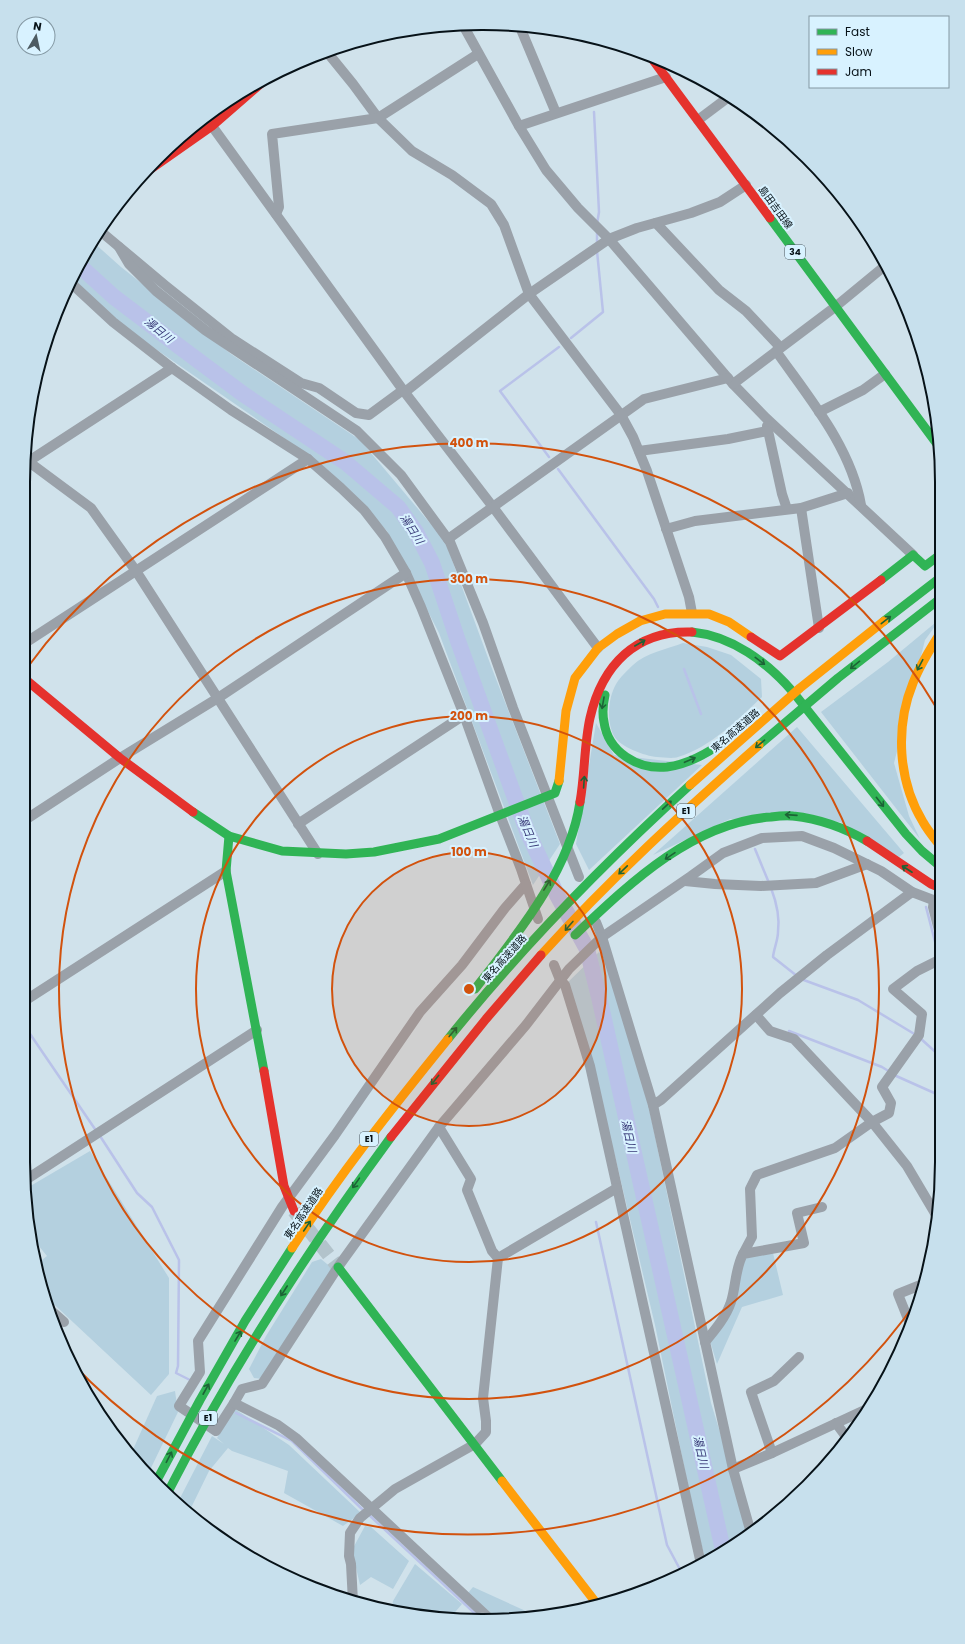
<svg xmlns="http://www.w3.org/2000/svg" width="965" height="1644" viewBox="0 0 965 1644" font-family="Poppins,'Noto Sans JP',sans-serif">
<rect width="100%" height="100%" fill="#d0e2eb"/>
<!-- green -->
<g fill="#b4d0df">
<polygon points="93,242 121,267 231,354 360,440 445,541 491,666 560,844 533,885 439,633 387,531 320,463 121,325 75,280"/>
<polygon points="941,618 925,640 894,763 909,816 920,839 821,712 888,662"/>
<path d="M683 643 707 647 731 655 761 679 762 697C737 720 711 747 678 757 672 759 663 757 657 757 645 756 620 747 614 736 606 720 608 695 618 681 622 675 628 670 633 665 646 653 667 649 683 643Z"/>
<polygon points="596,723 614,755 702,765 589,870 576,844"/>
<polygon points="797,727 904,853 899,857 840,822 730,819 653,855"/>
<polygon points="599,952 612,972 649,1108 711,1403 751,1533 706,1561 697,1529 655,1325 615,1156 565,985"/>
<polygon points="90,1151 169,1278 169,1374 151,1395 44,1295 37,1264 47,1256 30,1235 27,1222 27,1188"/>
<polygon points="773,1253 783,1295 742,1307 717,1364 710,1341 744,1257"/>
<polygon points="321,1259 333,1269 263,1379 254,1378 249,1369 266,1336 312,1262"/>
<polygon points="175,1391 178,1412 149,1472 131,1454 157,1396"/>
<polygon points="235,1409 289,1445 361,1513 343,1526 284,1493 288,1471 232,1451 228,1448 209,1471 189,1512 178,1502 212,1436 224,1444 217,1438"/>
<polygon points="365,1526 371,1527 409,1561 393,1589 371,1577 360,1585 352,1550"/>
<polygon points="415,1564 462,1604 450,1618 391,1612 393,1601"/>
<polygon points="473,1587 539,1617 496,1620 468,1593"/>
</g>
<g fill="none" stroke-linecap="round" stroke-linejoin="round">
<!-- stream -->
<g stroke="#b9c2e9" stroke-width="2.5">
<polyline points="594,112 599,212 597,224"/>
<polyline points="597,231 597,244"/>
<polyline points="571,338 603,312 597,251"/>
<polyline points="549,457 500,391 559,347"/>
<polyline points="558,469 654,599 658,607"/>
<polyline points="684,669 701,714"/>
<polyline points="755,849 769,883"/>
<path d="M771 888C776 901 780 917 778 932 778 940 774 948 773 957L797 976"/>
<polyline points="926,907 939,957"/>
<polyline points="801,979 858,1000 916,1035"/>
<polyline points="26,1028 97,1132"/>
<polyline points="789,1031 882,1067 890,1072"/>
<polyline points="920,1038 941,1057"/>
<polyline points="894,1075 941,1096"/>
<polyline points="100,1136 137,1193 152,1207 179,1260 178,1366 176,1373 190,1380"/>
<polyline points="596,1222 667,1545 683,1575"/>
<polyline points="236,1413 292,1441 364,1511"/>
<polyline points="368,1514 483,1621"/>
</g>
<!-- river -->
<polyline stroke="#b9c2e9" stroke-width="16" points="81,267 114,297 180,347 243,394 345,462 398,507 416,532 432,563 458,641 527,831 557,895 587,949 599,997 723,1550"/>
<!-- secondary-tunnel -->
<polyline stroke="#b2c3cb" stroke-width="14" stroke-dasharray="14 7" stroke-linecap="butt" points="294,1211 338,1267"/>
<!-- street -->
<g stroke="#9aa1a9" stroke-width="10">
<polyline points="463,25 519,126 546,170 578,208 609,239 733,384 766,418 913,555"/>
<polyline points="520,27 556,113"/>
<polyline points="327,52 353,84 378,118 412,151 452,175 491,204 504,225 529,294 621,415 633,437 647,471 689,597 692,613"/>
<polyline points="207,117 212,126 403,390 493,507 598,648"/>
<polyline points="698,120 730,96"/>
<polyline points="519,126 666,77"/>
<polyline points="276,214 279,207 272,134 378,118 478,54"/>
<polyline points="656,223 719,290 746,311 780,347"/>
<polyline points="99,230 166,286 231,338 301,383 319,388 356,413 369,415 403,390"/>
<polyline points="119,247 129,264 156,291 205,330 357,431 401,475 450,542 483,623 513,708 579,877"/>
<polyline points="72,284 113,322 172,368 231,410 308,459 341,488 364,510 385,537 406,573 421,607 464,715 500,815 521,869 526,884 505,908 462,965 420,1012 335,1135 282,1207 198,1341 200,1372 179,1406 216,1431 234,1403"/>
<path d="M776 351C809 398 851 447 861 505"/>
<polyline points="733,384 835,307 886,265"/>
<polyline points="405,392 529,294 609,239 637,228 691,213 720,202 746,185"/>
<polyline points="819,412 863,390 885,374"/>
<polyline points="767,426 782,494 787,509"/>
<polyline points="639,451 728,439 767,431"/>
<polyline points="24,454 33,465 91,508 136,571 318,854"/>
<polyline points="29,461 172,368"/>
<polyline points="801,508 819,628"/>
<polyline points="666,529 695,521 801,508 848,493"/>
<polyline points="448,539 644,399 728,378"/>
<polyline points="25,643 308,459"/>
<polyline points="25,820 120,758 218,698 406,573"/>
<polyline points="298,824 464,715"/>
<polyline points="685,881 715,884 761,886 816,883 867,864"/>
<polyline points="526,884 538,919"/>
<polyline points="934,901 933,907 941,938"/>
<polyline points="596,922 602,937 691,876 723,853 762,838 802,836 834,848 881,871 912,892 941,903"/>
<polyline points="554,965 560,980 565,985 590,1066 701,1564"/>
<polyline points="26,1000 226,871"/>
<polyline points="756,1015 770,1031 794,1039 872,1122 907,1166 936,1215"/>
<polyline points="653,1105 661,1100 780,993 827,955 912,892"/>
<polyline points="439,1127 471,1179 467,1190 492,1251 498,1258"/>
<polyline points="27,1179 257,1030"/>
<polyline points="743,1254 752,1237 750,1189 757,1175 835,1148 872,1122 889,1113 891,1103 882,1087 919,1035 922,1014 893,989 917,971 941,959"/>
<polyline points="498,1258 617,1188"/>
<polyline points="47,1307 64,1322"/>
<polyline points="910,1324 898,1294 923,1284"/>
<path d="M705 1342C715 1330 726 1317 731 1302 736 1286 735 1269 743 1254L804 1243 797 1213 822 1207"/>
<polyline points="836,1423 847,1438"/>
<polyline points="772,1453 751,1392 774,1381 799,1357"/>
<polyline points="733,1469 772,1453 869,1408"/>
<polyline points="353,1602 351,1564 349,1556 350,1533 360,1518 395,1489 475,1444 486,1432 486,1421 483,1398 498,1258"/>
<polyline points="491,1620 296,1438 278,1425 234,1403 242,1389 262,1384 338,1267 439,1127 526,1025 569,969 602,937 653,1105 733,1469 751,1533"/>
</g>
<!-- fast -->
<g stroke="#30b455" stroke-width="9">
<polyline points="770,218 940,448"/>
<polyline points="881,580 913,555 925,566 941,554"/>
<polyline points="884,621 941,577"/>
<path d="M692 632C732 636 767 662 793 692L906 834 922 851 941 867"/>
<path d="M605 695C603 704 602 713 604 722 608 752 638 770 667 767 689 764 710 752 727 739"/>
<polyline points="759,745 838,678 941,598"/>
<polyline points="193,812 229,836 282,851 346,854 374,852 439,839 555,793 559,781"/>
<polyline points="229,836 226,871 264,1071"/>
<path d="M575 935C629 884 693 822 771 817 778 816 786 815 793 816 820 819 843 827 867 841"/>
<path d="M475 989C516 936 570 871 580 802"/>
<path d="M448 1039C521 948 603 864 690 785"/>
<polyline points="338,1267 502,1481"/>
<polyline points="157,1480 200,1400 245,1321 292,1248"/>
<path d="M168 1492C232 1367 308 1250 391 1137"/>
</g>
<!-- slow -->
<g stroke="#ff9f0a" stroke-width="9">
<path d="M941 632C930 649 920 665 913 683 895 727 898 781 923 822 928 831 935 839 941 847"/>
<polyline points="559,781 566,711 575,678 598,648 617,634 640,621 665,614 709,614 729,622 751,637"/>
<polyline points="690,785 800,688 884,621"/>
<path d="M541 955C609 880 683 812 759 745"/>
<path d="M292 1248C339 1175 393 1107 448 1039"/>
<polyline points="502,1481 597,1604"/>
</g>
<!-- jam -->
<g stroke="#e5322d" stroke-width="9">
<polyline points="650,56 770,218"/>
<polyline points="145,173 212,126 265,80"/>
<polyline points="751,637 780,656 881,580"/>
<polyline points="25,679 120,758 193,812"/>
<path d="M580 802C585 774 584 745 590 718 602 665 636 630 692 632"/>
<polyline points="867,841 931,884 941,888"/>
<polyline points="264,1071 284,1186 294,1211"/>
<polyline points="391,1137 486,1019 541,955"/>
</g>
</g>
<!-- one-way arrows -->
<defs><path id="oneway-shaft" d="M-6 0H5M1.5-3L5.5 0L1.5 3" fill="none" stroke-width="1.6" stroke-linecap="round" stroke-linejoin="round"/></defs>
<g stroke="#1c6336">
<use href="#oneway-shaft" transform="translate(886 620) rotate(-38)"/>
<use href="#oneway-shaft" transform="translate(640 643) rotate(-30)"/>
<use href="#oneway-shaft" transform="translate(760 661) rotate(37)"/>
<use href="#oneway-shaft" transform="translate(855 665) rotate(141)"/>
<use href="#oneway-shaft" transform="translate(920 665) rotate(118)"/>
<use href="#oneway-shaft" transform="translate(603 703) rotate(100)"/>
<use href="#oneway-shaft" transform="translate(760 744) rotate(140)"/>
<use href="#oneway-shaft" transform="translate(690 760) rotate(-23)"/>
<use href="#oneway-shaft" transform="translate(584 782) rotate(-86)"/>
<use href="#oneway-shaft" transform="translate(880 802) rotate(52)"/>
<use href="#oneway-shaft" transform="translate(667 805) rotate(-43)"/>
<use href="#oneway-shaft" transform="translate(791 815) rotate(-176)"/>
<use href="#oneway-shaft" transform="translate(670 856) rotate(146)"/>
<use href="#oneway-shaft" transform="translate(907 869) rotate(-147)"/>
<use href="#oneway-shaft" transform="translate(623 870) rotate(136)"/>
<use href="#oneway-shaft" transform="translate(547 885) rotate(-58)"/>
<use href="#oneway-shaft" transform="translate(569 926) rotate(131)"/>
<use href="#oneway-shaft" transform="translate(453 1032) rotate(-50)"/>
<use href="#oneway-shaft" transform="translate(435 1080) rotate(129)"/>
<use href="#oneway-shaft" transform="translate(356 1183) rotate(125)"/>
<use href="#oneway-shaft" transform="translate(307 1226) rotate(-56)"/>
<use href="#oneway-shaft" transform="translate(284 1291) rotate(123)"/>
<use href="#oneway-shaft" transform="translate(238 1336) rotate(-59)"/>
<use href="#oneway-shaft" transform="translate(206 1389) rotate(-61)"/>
<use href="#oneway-shaft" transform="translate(169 1457) rotate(-63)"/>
</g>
<!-- distance rings -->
<circle cx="469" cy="989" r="137" fill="#d2520d" fill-opacity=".12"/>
<g fill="none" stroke="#d2520d" stroke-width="2">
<circle cx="469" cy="989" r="137"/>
<circle cx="469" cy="989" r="273"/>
<circle cx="469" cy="989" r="410"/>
<path d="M919 1298A546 546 0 0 1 70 1361M27 668A546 546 0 0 1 939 712"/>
</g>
<g text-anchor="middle" stroke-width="4" stroke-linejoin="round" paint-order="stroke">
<!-- shield labels -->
<g fill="#d8f2ff" stroke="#46555d" stroke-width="1">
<rect x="785" y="245" width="20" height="14" rx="3"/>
<rect x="677" y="804" width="18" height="14" rx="3"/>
<rect x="360" y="1132" width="18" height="14" rx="3"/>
<rect x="199" y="1411" width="18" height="14" rx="3"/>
</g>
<g font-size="9" font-weight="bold" fill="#071218">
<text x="795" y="255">34</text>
<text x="686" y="814">E1</text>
<text x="369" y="1142">E1</text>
<text x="208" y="1421">E1</text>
</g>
<!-- street labels -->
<g font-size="10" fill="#071218" stroke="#d8f2ff">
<text transform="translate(776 207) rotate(54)" y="4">島田吉田線</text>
<text transform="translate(735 730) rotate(-41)" y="4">東名高速道路</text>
<text transform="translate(504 958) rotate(-48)" y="4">東名高速道路</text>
<text transform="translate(303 1213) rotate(-56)" y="4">東名高速道路</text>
</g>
<!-- water labels -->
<g font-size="11" font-style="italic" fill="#373877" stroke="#d8f2ff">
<text transform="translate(159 330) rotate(39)" y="4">湯日川</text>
<text transform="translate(412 529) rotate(57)" y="4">湯日川</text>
<text transform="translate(528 831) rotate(67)" y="4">湯日川</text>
<text transform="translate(629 1136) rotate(77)" y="4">湯日川</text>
<text transform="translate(701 1452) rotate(77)" y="4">湯日川</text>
</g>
</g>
<!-- crop -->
<path d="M0 0H965V1644H0ZM482 30H483A452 452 0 0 1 935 482V1162A452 452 0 0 1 483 1614H482A452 452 0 0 1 30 1162V482A452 452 0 0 1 482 30Z" fill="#c7e0ed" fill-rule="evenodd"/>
<path fill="none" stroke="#071218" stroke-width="2" d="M482 30H483A452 452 0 0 1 935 482V1162A452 452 0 0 1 483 1614H482A452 452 0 0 1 30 1162V482A452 452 0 0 1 482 30Z"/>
<circle cx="469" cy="989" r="6" fill="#d2520d" stroke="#d8f2ff" stroke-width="2"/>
<g font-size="12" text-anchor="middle" font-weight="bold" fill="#d2520d" stroke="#d8f2ff" stroke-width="4" stroke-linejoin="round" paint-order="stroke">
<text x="469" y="447">400 m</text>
<text x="469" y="583">300 m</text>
<text x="469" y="720">200 m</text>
<text x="469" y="856">100 m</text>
</g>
<!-- legend -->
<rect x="809" y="16" width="140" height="72" fill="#d8f2ff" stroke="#8498a3"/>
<rect x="817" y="29" width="20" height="6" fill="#30b455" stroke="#8498a3"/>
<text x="845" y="36" font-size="12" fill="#071218">Fast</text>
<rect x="817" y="49" width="20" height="6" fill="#ff9f0a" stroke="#8498a3"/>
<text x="845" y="56" font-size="12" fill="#071218">Slow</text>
<rect x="817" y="69" width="20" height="6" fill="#e5322d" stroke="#8498a3"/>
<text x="845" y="76" font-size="12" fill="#071218">Jam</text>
<!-- north arrow -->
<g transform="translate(36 36) rotate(9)"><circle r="19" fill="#d8f2ff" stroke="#8498a3"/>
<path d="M0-3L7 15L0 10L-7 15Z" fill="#4d5b62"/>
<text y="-6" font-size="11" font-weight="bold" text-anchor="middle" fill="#071218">N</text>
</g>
</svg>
